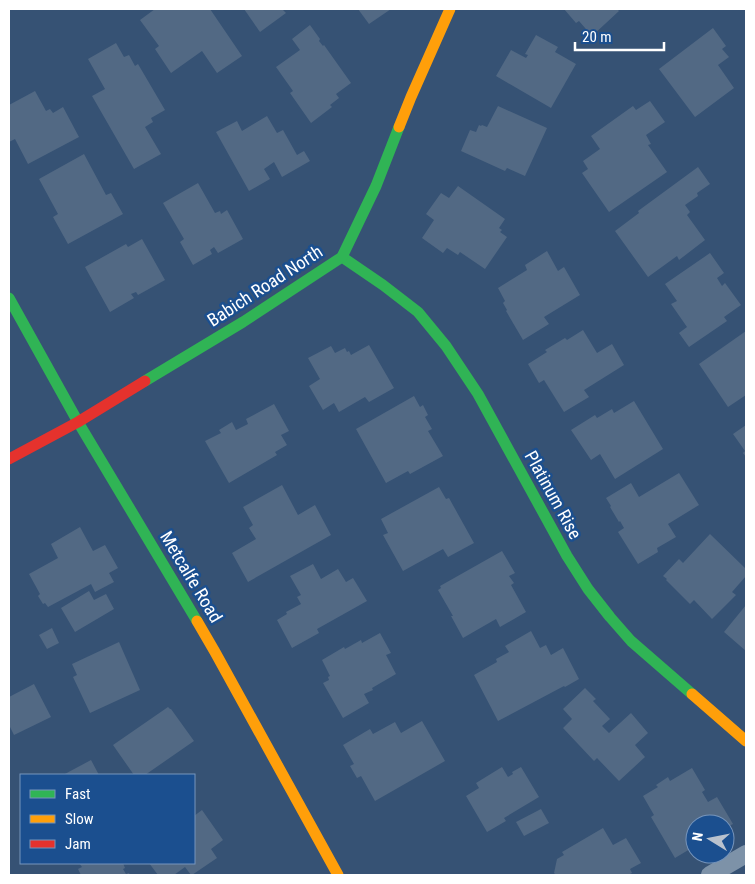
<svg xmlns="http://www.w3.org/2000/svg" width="755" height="884" viewBox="0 0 755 884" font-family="'Roboto Condensed',sans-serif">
<rect width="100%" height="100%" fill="#365274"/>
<!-- building -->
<g fill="#526984">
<polygon points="155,9 210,9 242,56 217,73 202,51 171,73 155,49 159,46 140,20"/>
<polygon points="244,9 282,9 286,13 260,32"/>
<polygon points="358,9 391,9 369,24"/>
<polygon points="564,9 617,9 619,11 592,36 579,21 576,23"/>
<polygon points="310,25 320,39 319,41 323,46 324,45 351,83 336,94 339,98 330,105 332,107 311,123 290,93 293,91 276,67 300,50 292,39"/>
<polygon points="713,28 726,46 722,49 729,57 718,65 734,88 695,117 659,69"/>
<polygon points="536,35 558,47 555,52 576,64 551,108 496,76 511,50 526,58 528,55 525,54"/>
<polygon points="116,43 124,57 129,55 135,66 138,64 165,110 151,118 153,122 145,127 161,154 134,169 92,96 105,89 88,59"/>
<polygon points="35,91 46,111 50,109 53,113 63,107 79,137 28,164 15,139 9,142 9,105"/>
<polygon points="650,101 665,122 646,135 651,144 648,145 667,172 609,212 582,173 588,169 583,161 600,149 591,136 633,106 636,110"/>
<polygon points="498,106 547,128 525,176 507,168 505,171 461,151 470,130 476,132 479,125 481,126 482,125 487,127"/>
<polygon points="267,116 277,133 283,130 297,155 304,151 310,161 282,177 274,162 264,169 270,179 249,191 216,132 237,121 242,131"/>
<polygon points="84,154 106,195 111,193 123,214 68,244 53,217 58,214 39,179"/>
<polygon points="698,167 710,184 697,193 698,196 685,205 690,212 687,215 705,240 679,260 677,256 648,277 615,231 639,213 638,211"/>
<polygon points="198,183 215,213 220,211 221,214 227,210 243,239 218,253 214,247 210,250 212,254 193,265 180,242 184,239 163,203"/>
<polygon points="458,186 505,219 499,228 502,230 500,232 507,237 485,269 460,252 458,255 447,248 443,253 422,238 434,220 426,214 441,193 449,198"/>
<polygon points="142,239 165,280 138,295 136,292 131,294 134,298 110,312 85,267 126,244 128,247"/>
<polygon points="547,251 558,271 564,267 580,295 544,317 549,324 523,340 506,311 507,310 503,303 505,301 498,288 527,270 525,265"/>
<polygon points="710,253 724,273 717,278 722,286 725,283 741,305 724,317 727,321 689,347 679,333 687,327 671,304 677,301 665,284"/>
<polygon points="583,330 597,353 612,344 624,365 584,390 589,397 564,412 544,380 539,383 528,364 547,352 545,350 565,338 567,340"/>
<polygon points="746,331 746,395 728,407 699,364"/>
<polygon points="369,345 394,388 369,402 365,397 339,412 334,403 323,410 309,386 320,379 308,358 331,346 335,353 345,348 347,352 349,351 351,355"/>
<polygon points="414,396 420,407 423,405 428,415 425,417 432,429 428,431 443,456 410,474 408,471 386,483 356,429"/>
<polygon points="634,401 663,449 615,479 600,454 591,460 571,430 595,415 597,418 612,409 614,413"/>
<polygon points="274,404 289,431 281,435 287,445 275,452 277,455 229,483 205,441 221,433 219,430 232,422 236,430 248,424 246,419"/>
<polygon points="746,425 746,457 743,453 745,451 733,434"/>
<polygon points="679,473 699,505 668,524 676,537 657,548 658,552 638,564 618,532 624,528 620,521 619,522 610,507 611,506 606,498 631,483 639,497"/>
<polygon points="282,485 298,515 315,505 331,535 248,582 232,553 256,539 249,528 253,525 243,507"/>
<polygon points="439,487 446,499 449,498 474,543 448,557 443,549 403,571 383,535 388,533 381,519"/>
<polygon points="80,527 93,551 105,545 118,568 109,573 114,582 95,592 91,584 48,607 45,603 43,604 38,596 40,594 29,574 58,558 51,544"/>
<polygon points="710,534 746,569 746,576 732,592 736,595 712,619 694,600 690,604 666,580 667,579 663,576 679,559 683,563"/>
<polygon points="502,551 515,573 509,576 514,583 511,585 526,612 500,627 496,619 463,638 451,616 453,616 438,590 441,588 440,586"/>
<polygon points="313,564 321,579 338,569 346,582 353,578 367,601 317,629 319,633 292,648 277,620 287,614 286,612 301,604 297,597 301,595 290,576"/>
<polygon points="89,591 94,600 106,594 114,609 75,632 61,608"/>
<polygon points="746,605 746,651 724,632"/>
<polygon points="52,628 59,643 47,649 39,635"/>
<polygon points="531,631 540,648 546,645 551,655 563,648 579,679 565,687 564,686 498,721 474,675 497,662 496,659 509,652 505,646"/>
<polygon points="380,633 391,653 386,655 396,674 372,688 373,690 364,694 369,703 343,718 323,683 329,680 328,677 330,676 322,660 344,647 345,649 361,640 362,643"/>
<polygon points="119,642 140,690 90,713 73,677 77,675 72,664"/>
<polygon points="34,684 51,717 14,735 9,725 9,697"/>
<polygon points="585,688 596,699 593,701 610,719 602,726 609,733 631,713 648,733 635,745 645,757 619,781 597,758 594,761 563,728 572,719 563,709"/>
<polygon points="168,707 170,709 171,709 194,741 145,775 134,775 113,745"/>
<polygon points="422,721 445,761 375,801 361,776 357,778 350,766 354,764 343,745 370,729 373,734 395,722 401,733"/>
<polygon points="91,760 99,775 63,775"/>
<polygon points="502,767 508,777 513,774 512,772 521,767 539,797 504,818 506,821 487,832 466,796 479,788 476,783"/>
<polygon points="692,768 705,790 702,792 708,802 717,797 733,824 725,828 725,824 695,824 695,846 675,858 651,817 654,815 643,796 658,787 656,785 668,777 670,781"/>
<polygon points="541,809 549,823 524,836 516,822"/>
<polygon points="202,810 223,840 211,849 217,858 192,875 191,875 185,867 174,875 158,875 149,863 194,863 194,816"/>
<polygon points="603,828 613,845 626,838 641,863 630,869 632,873 628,875 556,875 554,873 557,859 564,855 562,852"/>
<polygon points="79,863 123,863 125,868 123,869 126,874 129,873 130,875 81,875 78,869 82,867"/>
</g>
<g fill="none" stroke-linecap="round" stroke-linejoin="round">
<!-- lane -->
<polyline stroke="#7d92a8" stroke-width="18" points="710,875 746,854"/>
<!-- fast -->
<g stroke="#30b455" stroke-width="11">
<polyline points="342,257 383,285 418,312 446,346 478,394 567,556 588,589 610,617 631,641 692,694"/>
<polyline points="9,298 78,422 197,621"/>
<polyline points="145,381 243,322 342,257 376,186 399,127"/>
</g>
<!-- slow -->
<g stroke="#ff9f0a" stroke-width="11">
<polyline points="399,127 411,97 450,9"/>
<polyline points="197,621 215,652 338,875"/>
<polyline points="692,694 746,741"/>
</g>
<!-- jam -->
<polyline stroke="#e5322d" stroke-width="11" points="9,459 78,422 145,381"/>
</g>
<g text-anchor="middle" stroke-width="5" stroke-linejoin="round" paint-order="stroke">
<!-- street labels -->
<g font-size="18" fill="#fff" stroke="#1b4f8f">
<text transform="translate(265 286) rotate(-33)" y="6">Babich Road North</text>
<text transform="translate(553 495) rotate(61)" y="6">Platinum Rise</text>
<text transform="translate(191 577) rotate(59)" y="6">Metcalfe Road</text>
</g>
</g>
<!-- border -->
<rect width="755" height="884" fill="none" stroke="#ffffff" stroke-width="20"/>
<!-- legend -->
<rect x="20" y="774" width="175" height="90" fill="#1b4f8f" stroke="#7695bc"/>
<rect x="30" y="790" width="25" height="8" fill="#30b455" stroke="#7695bc"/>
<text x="65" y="799" font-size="15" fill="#ffffff">Fast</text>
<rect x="30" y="815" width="25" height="8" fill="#ff9f0a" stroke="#7695bc"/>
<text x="65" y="824" font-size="15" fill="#ffffff">Slow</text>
<rect x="30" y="840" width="25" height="8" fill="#e5322d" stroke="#7695bc"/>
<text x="65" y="849" font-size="15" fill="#ffffff">Jam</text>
<!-- north arrow -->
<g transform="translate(710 839) rotate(280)"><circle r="24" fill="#1b4f8f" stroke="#7695bc"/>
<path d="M0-4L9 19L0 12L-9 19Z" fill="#b9c2ce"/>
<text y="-8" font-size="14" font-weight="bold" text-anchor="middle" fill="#ffffff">N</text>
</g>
<!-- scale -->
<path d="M575 42v8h89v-8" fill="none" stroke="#ffffff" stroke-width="2.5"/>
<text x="582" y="42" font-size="15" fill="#ffffff" stroke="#1b4f8f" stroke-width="4" paint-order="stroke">20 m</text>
</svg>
